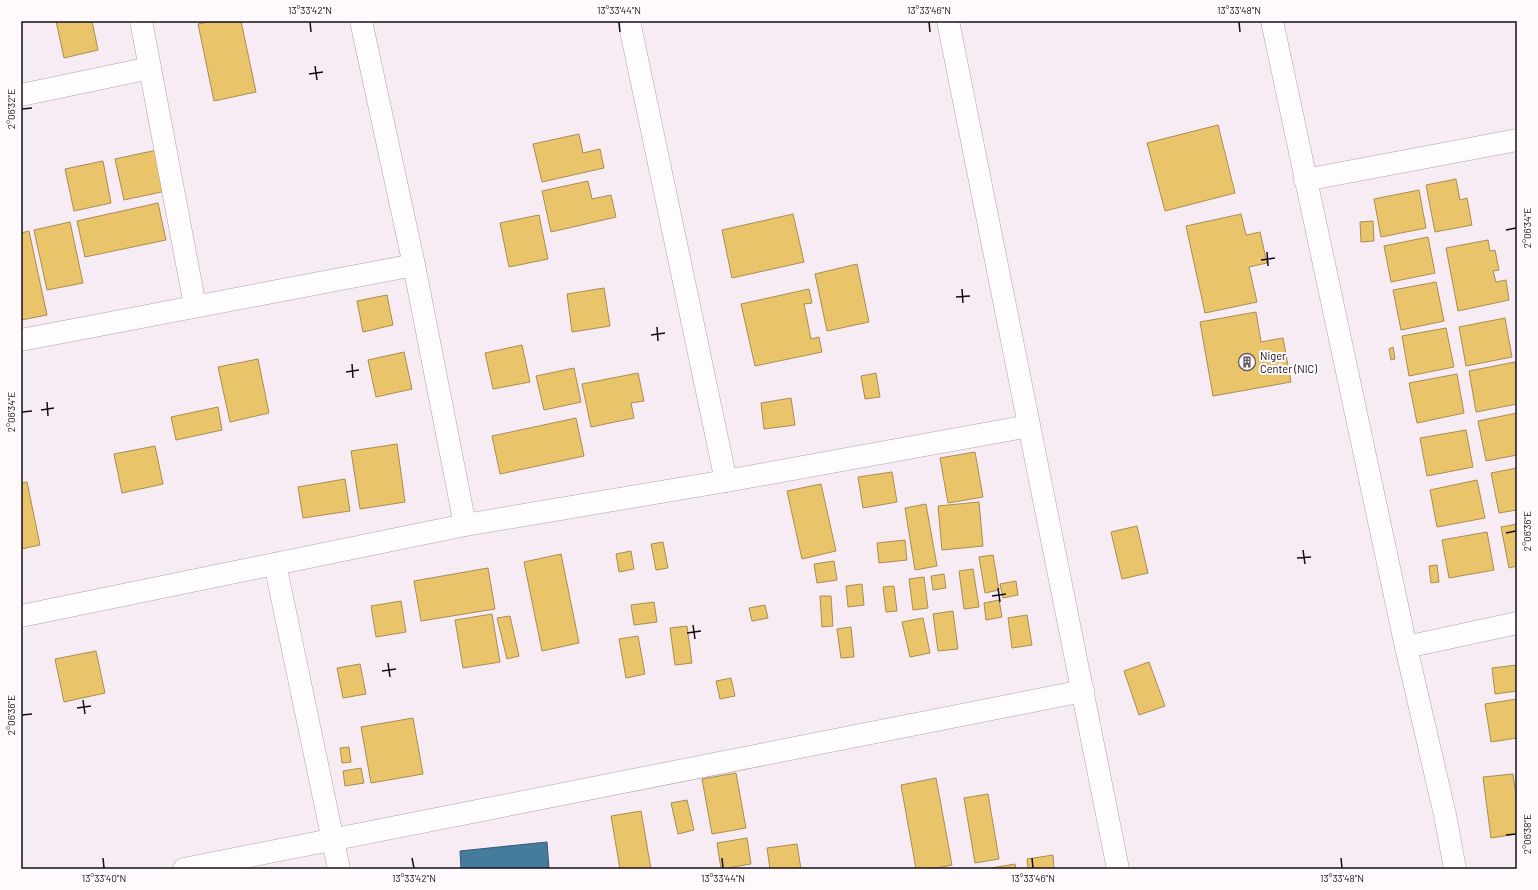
<svg xmlns="http://www.w3.org/2000/svg" width="1538" height="890" viewBox="0 0 1538 890" font-family="Barlow,sans-serif">
<rect width="100%" height="100%" fill="#f7ebf4"/>
<!-- homes -->
<g fill="#e9c46a" stroke="#aa8d50">
<polygon points="56,21 92,21 98,50 64,58"/>
<polygon points="213,21 241,21 256,92 214,101 198,24"/>
<polygon points="1218,125 1235,193 1165,211 1147,143"/>
<polygon points="579,134 583,153 600,149 604,168 542,182 533,144"/>
<polygon points="157,150 166,191 124,200 115,159"/>
<polygon points="103,161 111,203 74,211 65,169"/>
<polygon points="1456,179 1460,200 1467,198 1472,225 1435,232 1426,185"/>
<polygon points="588,181 592,199 611,195 616,217 551,232 542,191"/>
<polygon points="1419,190 1426,228 1381,237 1374,199"/>
<polygon points="158,203 166,240 85,257 77,221"/>
<polygon points="793,214 804,262 732,278 722,230"/>
<polygon points="1241,214 1246,235 1260,232 1267,263 1249,267 1257,302 1205,313 1186,226"/>
<polygon points="539,215 548,259 509,267 500,223"/>
<polygon points="1373,221 1374,241 1361,242 1360,222"/>
<polygon points="70,222 83,283 47,290 34,230"/>
<polygon points="29,231 47,315 21,320 21,233"/>
<polygon points="1428,237 1435,273 1391,282 1384,246"/>
<polygon points="1488,240 1490,251 1495,250 1499,270 1493,271 1496,282 1506,280 1509,300 1458,311 1446,248"/>
<polygon points="857,264 869,322 827,331 815,274"/>
<polygon points="1436,282 1444,321 1401,330 1393,290"/>
<polygon points="604,288 610,326 572,332 567,294"/>
<polygon points="809,289 812,303 804,304 811,339 819,337 822,352 755,366 741,304"/>
<polygon points="387,295 393,325 363,332 357,301"/>
<polygon points="1256,312 1261,342 1283,338 1291,382 1213,396 1200,322"/>
<polygon points="1505,318 1512,357 1466,366 1459,327"/>
<polygon points="1446,328 1454,367 1409,376 1402,336"/>
<polygon points="522,345 530,382 493,389 485,353"/>
<polygon points="1393,347 1395,359 1391,360 1389,349"/>
<polygon points="404,352 412,389 376,397 368,360"/>
<polygon points="258,359 269,413 230,422 218,367"/>
<polygon points="1515,362 1517,374 1517,404 1476,412 1469,371"/>
<polygon points="574,368 581,402 544,410 536,376"/>
<polygon points="638,373 644,401 631,403 634,418 591,427 582,384"/>
<polygon points="876,373 880,397 865,399 861,376"/>
<polygon points="1457,374 1464,413 1417,423 1409,383"/>
<polygon points="791,398 795,425 764,429 761,403"/>
<polygon points="218,407 222,430 176,440 171,417"/>
<polygon points="1517,413 1517,455 1486,461 1478,421"/>
<polygon points="576,418 584,456 500,474 492,436"/>
<polygon points="1466,430 1473,467 1427,476 1420,438"/>
<polygon points="397,444 405,502 360,509 351,451"/>
<polygon points="155,446 163,484 122,493 114,454"/>
<polygon points="975,452 983,497 948,503 940,458"/>
<polygon points="1517,468 1517,510 1499,513 1491,473"/>
<polygon points="892,472 897,502 863,508 858,477"/>
<polygon points="345,479 350,511 303,518 298,487"/>
<polygon points="1477,480 1485,518 1437,527 1430,490"/>
<polygon points="27,482 40,545 21,549 21,483"/>
<polygon points="821,484 836,551 802,559 787,491"/>
<polygon points="979,502 983,546 942,550 938,506"/>
<polygon points="926,504 937,566 915,570 905,508"/>
<polygon points="1517,524 1517,566 1509,568 1501,527"/>
<polygon points="1137,526 1148,573 1122,579 1111,532"/>
<polygon points="1487,532 1494,570 1449,578 1442,540"/>
<polygon points="905,540 907,560 879,563 877,543"/>
<polygon points="663,542 668,568 656,570 651,544"/>
<polygon points="631,551 634,569 619,572 616,554"/>
<polygon points="561,554 579,643 542,651 524,562"/>
<polygon points="993,555 999,590 985,593 979,557"/>
<polygon points="834,561 837,580 817,583 814,564"/>
<polygon points="1437,565 1439,582 1431,583 1429,566"/>
<polygon points="488,568 495,609 421,621 414,581"/>
<polygon points="973,569 979,607 964,609 959,571"/>
<polygon points="944,574 946,588 933,590 931,576"/>
<polygon points="924,577 928,608 913,610 909,579"/>
<polygon points="1016,581 1018,595 1003,598 1000,584"/>
<polygon points="862,584 864,605 848,607 846,586"/>
<polygon points="894,586 897,611 886,612 883,587"/>
<polygon points="820,596 831,596 833,626 822,627"/>
<polygon points="999,600 1002,617 986,620 984,603"/>
<polygon points="401,601 406,632 376,637 371,606"/>
<polygon points="654,602 657,622 634,625 631,605"/>
<polygon points="765,605 768,618 752,621 749,608"/>
<polygon points="953,611 958,649 938,651 933,614"/>
<polygon points="492,614 500,662 463,668 455,620"/>
<polygon points="1027,615 1032,645 1012,648 1008,618"/>
<polygon points="510,616 519,656 507,659 497,618"/>
<polygon points="923,618 930,653 910,657 902,622"/>
<polygon points="687,626 692,663 675,665 670,628"/>
<polygon points="851,627 854,657 841,658 837,629"/>
<polygon points="638,636 645,674 626,678 619,639"/>
<polygon points="96,651 105,693 64,702 55,659"/>
<polygon points="1149,662 1165,706 1139,715 1124,671"/>
<polygon points="360,664 366,694 343,698 337,668"/>
<polygon points="1517,665 1517,691 1495,694 1492,668"/>
<polygon points="731,678 735,696 720,699 716,681"/>
<polygon points="1517,699 1517,738 1491,742 1485,704"/>
<polygon points="413,718 423,774 371,783 361,727"/>
<polygon points="349,747 351,762 342,763 340,748"/>
<polygon points="361,768 364,783 345,786 343,771"/>
<polygon points="736,773 746,828 712,834 702,779"/>
<polygon points="1513,774 1517,803 1517,834 1491,838 1483,777"/>
<polygon points="936,778 952,865 931,869 916,869 901,785"/>
<polygon points="988,794 999,859 975,863 964,798"/>
<polygon points="687,800 694,830 678,834 671,803"/>
<polygon points="641,811 651,869 620,869 611,816"/>
<polygon points="747,838 751,864 721,869 717,843"/>
<polygon points="797,844 801,869 770,869 767,848"/>
<polygon points="1053,855 1054,869 1028,869 1027,859"/>
<polygon points="1015,864 1016,869 991,869 991,868"/>
</g>
<!-- public -->
<polygon fill="#457b9d" stroke="#375a74" points="547,842 549,869 461,869 460,851"/>
<g fill="none" stroke-linecap="round" stroke-linejoin="round">
<!-- minor casing -->
<g stroke="#ada4ab" stroke-width="23">
<g id="minor">
<polyline points="141,21 150,68"/>
<polyline points="361,21 414,265 465,525"/>
<polyline points="629,21 726,481"/>
<polyline points="948,21 1118,869"/>
<polyline points="1272,21 1406,647 1445,815 1455,869"/>
<polyline points="21,95 150,68 195,306"/>
<polyline points="1305,180 1517,140"/>
<polyline points="21,340 414,265"/>
<polyline points="275,564 339,869"/>
<polyline points="21,616 465,525 726,481 1029,426"/>
<polyline points="1406,647 1517,623"/>
<polyline points="184,869 1083,691"/>
</g>
</g>
<!-- minor -->
<use href="#minor" stroke="#fefcfd" stroke-width="22"/>
</g>
<!-- ticks -->
<path fill="none" stroke="#160e14" stroke-width="1.5" d="M310 22 311 32M619 22 620 32M929 22 930 32M1239 22 1240 32M315 66 317 80M309 74 323 72M22 109 32 108M1506 230 1516 228M1267 252 1268 266M1261 260 1275 258M962 289 963 303M956 297 970 296M657 327 658 341M651 335 665 333M352 364 353 378M346 372 359 370M47 402 48 416M41 410 54 408M22 412 32 411M1506 533 1516 531M1303 550 1305 564M1297 558 1311 557M998 588 1000 602M992 596 1006 594M693 625 695 639M687 633 701 631M388 663 390 677M382 671 396 669M83 700 85 714M77 708 91 706M22 715 32 714M1506 835 1516 834M103 858 104 868M412 858 414 868M722 858 723 868M1032 858 1033 868M1341 858 1342 868"/>
<!-- icons -->
<defs>
<g id="building-ring" transform="scale(0.9)"><circle r="9.5" fill="#fef9fd" stroke="#655b62" stroke-width="1.5"/><path d="M-4-6H4V6H1V3H-1V6H-4ZM-2.5-4.3h1.7v1.8h-1.7ZM.8-4.3h1.7v1.8H.8ZM-2.5-1h1.7V.8h-1.7ZM.8-1h1.7V.8H.8Z" fill="#655b62"/></g>
</defs>
<g fill-rule="evenodd">
<use href="#building-ring" x="1247" y="362"/>
</g>
<g text-anchor="middle" stroke-width="4" stroke-linejoin="round" paint-order="stroke">
<!-- poi labels -->
<g font-size="11" fill="#160e14" stroke="#fef9fd" text-anchor="start">
<text x="1260" y="360">Niger<tspan x="1260" dy="13">Center (NIC)</tspan></text>
</g>
</g>
<!-- border -->
<rect width="1538" height="890" fill="none" stroke="#fef9fd" stroke-width="44"/>
<rect x="22" y="22" width="1494" height="846" fill="none" stroke="#160e14" stroke-width="1.5"/>
<g font-size="10" text-anchor="middle" fill="#160e14">
<text x="310" y="14">13°33'42"N</text>
<text x="619" y="14">13°33'44"N</text>
<text x="929" y="14">13°33'46"N</text>
<text x="1239" y="14">13°33'48"N</text>
<text transform="translate(11 109) rotate(-90)" y="4">2°06'32"E</text>
<text transform="translate(1527 228) rotate(-90)" y="4">2°06'34"E</text>
<text transform="translate(11 412) rotate(-90)" y="4">2°06'34"E</text>
<text transform="translate(1527 531) rotate(-90)" y="4">2°06'36"E</text>
<text transform="translate(11 715) rotate(-90)" y="4">2°06'36"E</text>
<text transform="translate(1527 834) rotate(-90)" y="4">2°06'38"E</text>
<text x="104" y="882">13°33'40"N</text>
<text x="414" y="882">13°33'42"N</text>
<text x="723" y="882">13°33'44"N</text>
<text x="1033" y="882">13°33'46"N</text>
<text x="1342" y="882">13°33'48"N</text>
</g>
</svg>
